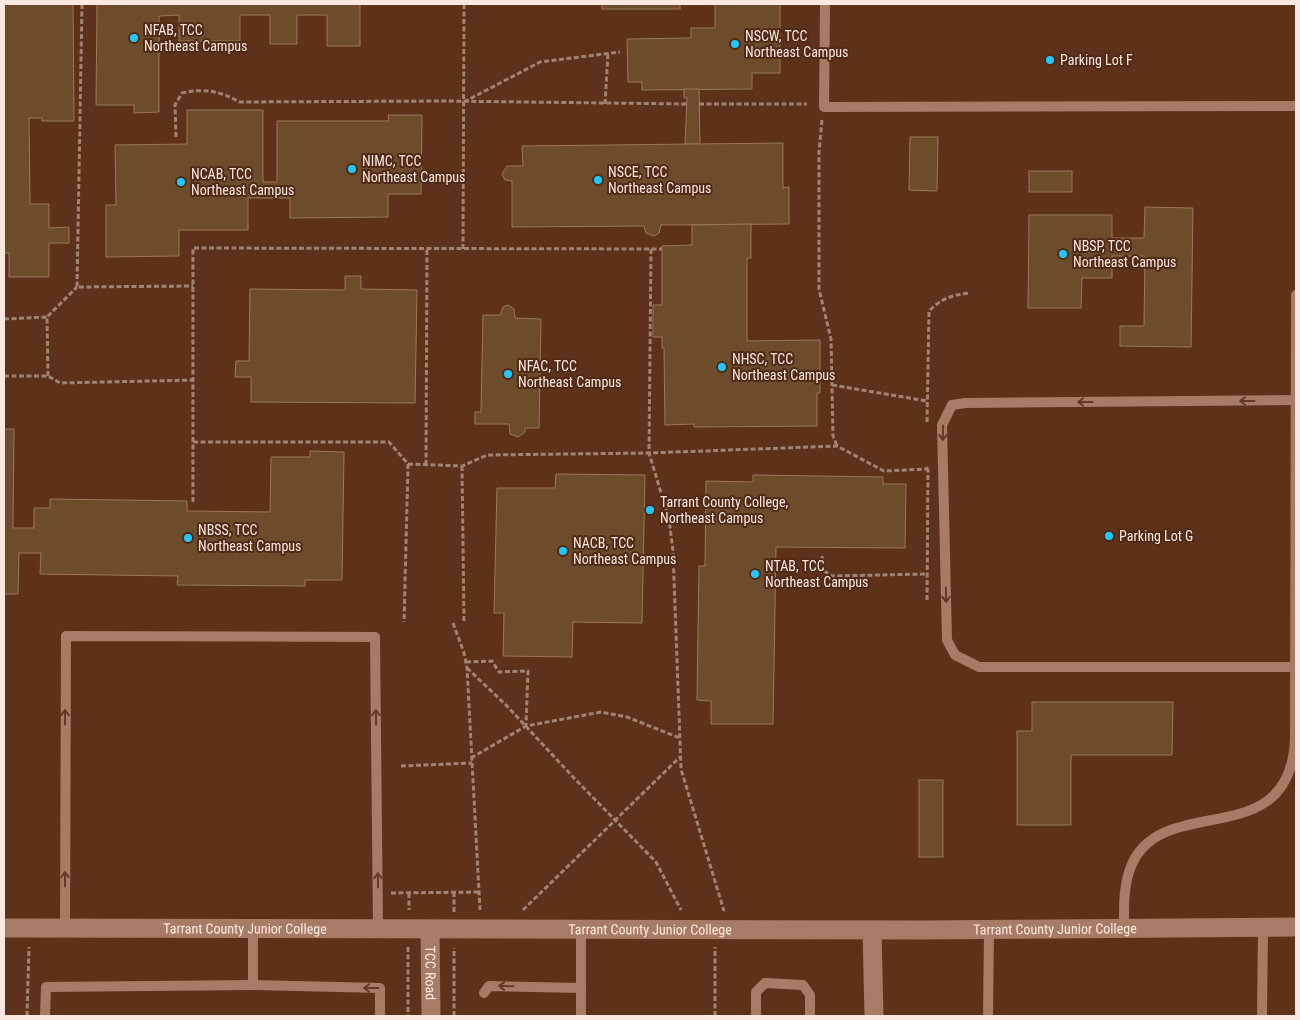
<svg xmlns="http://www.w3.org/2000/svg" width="1300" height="1020" viewBox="0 0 1300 1020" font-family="'Roboto Condensed',sans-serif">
<rect width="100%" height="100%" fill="#502a17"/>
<!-- built -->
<rect fill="#5e311b" x="4" y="4" width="1292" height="1012"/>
<!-- building -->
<g fill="#6c4c2b" stroke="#9b7957">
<polygon points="4,4 73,4 74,121 42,121 42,118 29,118 30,204 49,204 49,228 69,227 69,243 49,243 49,277 9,277 9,253 4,253"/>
<polygon points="97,4 360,4 360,46 327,46 327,15 297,15 297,44 270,44 270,15 240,15 240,41 179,41 179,15 159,16 159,112 134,113 134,105 96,105"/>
<rect x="602" y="4" width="78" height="5"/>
<polygon points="715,4 780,4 780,73 752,73 752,89 642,90 642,82 628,82 627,39 691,38 691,28 715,28"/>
<polygon points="684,89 699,89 700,144 685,144 687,98 684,98"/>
<polygon points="187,110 263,110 263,182 277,182 277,121 389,121 388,115 422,115 421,194 388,194 388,217 290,218 290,198 248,198 248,230 179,230 179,256 106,257 106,205 116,205 115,145 187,144"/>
<polygon points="910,137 938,137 937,191 909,190"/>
<polygon points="783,143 783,188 789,187 789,224 661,225 659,233 654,236 646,233 644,226 512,227 512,181 505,180 502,174 507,166 523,166 522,146"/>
<rect x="1029" y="171" width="43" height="21"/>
<polygon points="1145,207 1193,208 1191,347 1120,346 1120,326 1144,326 1145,256 1112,256 1112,278 1082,278 1081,308 1028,308 1029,215 1112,215 1112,238 1144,238"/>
<polygon points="751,224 751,258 747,258 747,341 820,340 820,393 817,393 817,426 694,427 694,424 665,425 664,348 662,348 662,337 653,337 653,305 662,305 662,246 692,245 692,225"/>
<polygon points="345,276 361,276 361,289 417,290 415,403 251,402 251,377 235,377 236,361 249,361 250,289 345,290"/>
<polygon points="508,305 514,309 515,318 541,319 539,428 525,428 525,432 518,437 510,434 509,424 475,424 475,412 481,412 483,315 500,315 503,307"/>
<polygon points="4,429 14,429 13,528 34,528 34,508 50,508 50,499 187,501 187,511 270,512 271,457 310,457 310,451 344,452 342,580 305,580 305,586 177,585 178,576 40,574 41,553 19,553 18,594 4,594"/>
<polygon points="556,474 645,475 642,623 573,622 572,657 503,656 504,613 494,613 497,488 555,488"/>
<polygon points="753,475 883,477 883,484 906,484 905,548 776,547 773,724 711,724 711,701 697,700 699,566 705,566 706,481 753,482"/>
<polygon points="1032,702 1173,702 1172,755 1071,755 1071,825 1017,825 1017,731 1032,731"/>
<rect x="919" y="780" width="24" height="77"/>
</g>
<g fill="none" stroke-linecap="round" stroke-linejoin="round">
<!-- path -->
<g stroke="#a08374" stroke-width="3" stroke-dasharray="5 2.5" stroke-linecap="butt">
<polyline points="82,4 77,287 193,286"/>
<polyline points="464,102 540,62 620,52"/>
<polyline points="605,104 608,53"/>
<polyline points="699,104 807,104"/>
<polyline points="822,120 819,152 819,289 831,339 833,436 837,446"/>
<path d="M176 137 175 105 182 93C204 88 221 91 239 102L445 101 687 104"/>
<polyline points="463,249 464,4"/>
<polyline points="651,249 649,453 669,519 673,551 681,769 724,911"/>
<polyline points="4,319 47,317"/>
<polyline points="4,376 48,376 60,383 193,380"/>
<polyline points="48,376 47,317 77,287"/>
<polyline points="832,385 927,401"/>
<path d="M927 422 929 311C942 298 952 295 970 293"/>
<polyline points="193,442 389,442 408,464 404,622"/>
<polyline points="408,464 462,466 487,455 649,453 837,446 884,471 927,469 927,466"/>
<polyline points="426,465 427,249"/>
<polyline points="462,466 464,623"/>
<polyline points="193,502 193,248 662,249"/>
<polyline points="822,556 824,571 832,576 927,574"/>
<polyline points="927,600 928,469"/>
<polyline points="453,623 464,653 467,668 480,910"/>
<polyline points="466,662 492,661 499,672 528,671 526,725"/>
<polyline points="467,668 507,706 574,778 656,862 681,910"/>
<polyline points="471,758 526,726 601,712 627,717 680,738"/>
<polyline points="401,766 472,763"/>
<polyline points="391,893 478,892"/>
<polyline points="409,893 409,910"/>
<polyline points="523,910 680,757"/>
<polyline points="454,912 454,892"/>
<polyline points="408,947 408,1016"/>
<polyline points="27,1016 29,947"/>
<polyline points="454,1016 454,948"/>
<polyline points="715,1016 715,947"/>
</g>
<!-- lane -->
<g stroke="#a87b66" stroke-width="10">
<polyline points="825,4 824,107 1296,106"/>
<polyline points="1295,667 979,667 955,655 947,640 942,425 952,405 965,403 1296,400"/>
<polyline points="65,928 66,636 375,637 378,929"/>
<path d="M1124 928C1124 906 1123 885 1132 864 1165 791 1290 855 1295 739L1296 295"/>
<polyline points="581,929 581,1016"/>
<polyline points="253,985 253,928"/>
<polyline points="484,993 489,986 581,988"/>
<polyline points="45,1016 46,987 253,985 380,988 380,1016"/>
<polyline points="756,1016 756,992 765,983 803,985 810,995 810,1016"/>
<polyline points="988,1016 989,930"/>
<polyline points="1262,1016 1263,927"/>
</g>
<!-- street -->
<g stroke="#a87b66" stroke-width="19">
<path id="s1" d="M4 928 924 930 1296 927"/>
<path id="s2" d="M430 929 431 1016"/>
<polyline points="872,930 874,1016"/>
</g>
</g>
<!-- one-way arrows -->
<defs><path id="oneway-shaft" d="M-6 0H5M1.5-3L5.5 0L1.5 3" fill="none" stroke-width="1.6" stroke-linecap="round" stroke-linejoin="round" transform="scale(1.25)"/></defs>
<g stroke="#623a27">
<use href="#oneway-shaft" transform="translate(1247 401) rotate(180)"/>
<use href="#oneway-shaft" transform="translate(1085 402) rotate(180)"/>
<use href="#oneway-shaft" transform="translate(943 433) rotate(91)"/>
<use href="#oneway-shaft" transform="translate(946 595) rotate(89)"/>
<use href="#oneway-shaft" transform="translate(65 717) rotate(-90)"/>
<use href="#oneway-shaft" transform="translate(376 717) rotate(-91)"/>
<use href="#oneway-shaft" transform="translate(65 879) rotate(-90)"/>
<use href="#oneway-shaft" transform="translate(378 880) rotate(-91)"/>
<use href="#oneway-shaft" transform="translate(506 986) rotate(-178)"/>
<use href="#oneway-shaft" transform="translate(371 988) rotate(180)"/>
</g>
<!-- markers -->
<g fill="#20c9fd" stroke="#502a17" stroke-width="2">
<circle cx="134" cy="38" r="5"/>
<circle cx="735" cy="44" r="5"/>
<circle cx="1050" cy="60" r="5"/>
<circle cx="352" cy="169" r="5"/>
<circle cx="598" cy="180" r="5"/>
<circle cx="181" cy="182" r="5"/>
<circle cx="1063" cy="254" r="5"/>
<circle cx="722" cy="367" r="5"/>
<circle cx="508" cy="374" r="5"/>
<circle cx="650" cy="510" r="5"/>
<circle cx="1109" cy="536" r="5"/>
<circle cx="188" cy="538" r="5"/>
<circle cx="563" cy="551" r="5"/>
<circle cx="755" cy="574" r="5"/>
</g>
<g text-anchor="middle" stroke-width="4" stroke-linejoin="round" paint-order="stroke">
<!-- poi labels -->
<g font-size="14" fill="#fce8df" stroke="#502a17" text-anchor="start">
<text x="144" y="35">NFAB, TCC<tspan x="144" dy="16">Northeast Campus</tspan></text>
<text x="745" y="41">NSCW, TCC<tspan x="745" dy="16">Northeast Campus</tspan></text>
<text x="1060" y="65">Parking Lot F</text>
<text x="362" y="166">NIMC, TCC<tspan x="362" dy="16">Northeast Campus</tspan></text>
<text x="608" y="177">NSCE, TCC<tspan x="608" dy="16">Northeast Campus</tspan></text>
<text x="191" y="179">NCAB, TCC<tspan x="191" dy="16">Northeast Campus</tspan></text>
<text x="1073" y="251">NBSP, TCC<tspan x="1073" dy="16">Northeast Campus</tspan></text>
<text x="732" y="364">NHSC, TCC<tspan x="732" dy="16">Northeast Campus</tspan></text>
<text x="518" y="371">NFAC, TCC<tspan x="518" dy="16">Northeast Campus</tspan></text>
<text x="660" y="507">Tarrant County College,<tspan x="660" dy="16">Northeast Campus</tspan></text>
<text x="198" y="535">NBSS, TCC<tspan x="198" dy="16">Northeast Campus</tspan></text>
<text x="1119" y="541">Parking Lot G</text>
<text x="573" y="548">NACB, TCC<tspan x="573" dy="16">Northeast Campus</tspan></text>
<text x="765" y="571">NTAB, TCC<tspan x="765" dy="16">Northeast Campus</tspan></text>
</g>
<!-- street labels -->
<g font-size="14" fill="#fce8df" stroke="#502a17">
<text dy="5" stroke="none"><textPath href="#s1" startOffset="241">Tarrant County Junior College</textPath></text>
<text dy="5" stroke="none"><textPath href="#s1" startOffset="646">Tarrant County Junior College</textPath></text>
<text dy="5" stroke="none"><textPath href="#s1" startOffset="1051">Tarrant County Junior College</textPath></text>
<text dy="5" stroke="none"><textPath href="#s2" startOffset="44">TCC Road</textPath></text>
</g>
</g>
<!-- border -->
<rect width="1300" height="1020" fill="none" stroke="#fce8df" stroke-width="10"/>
</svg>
